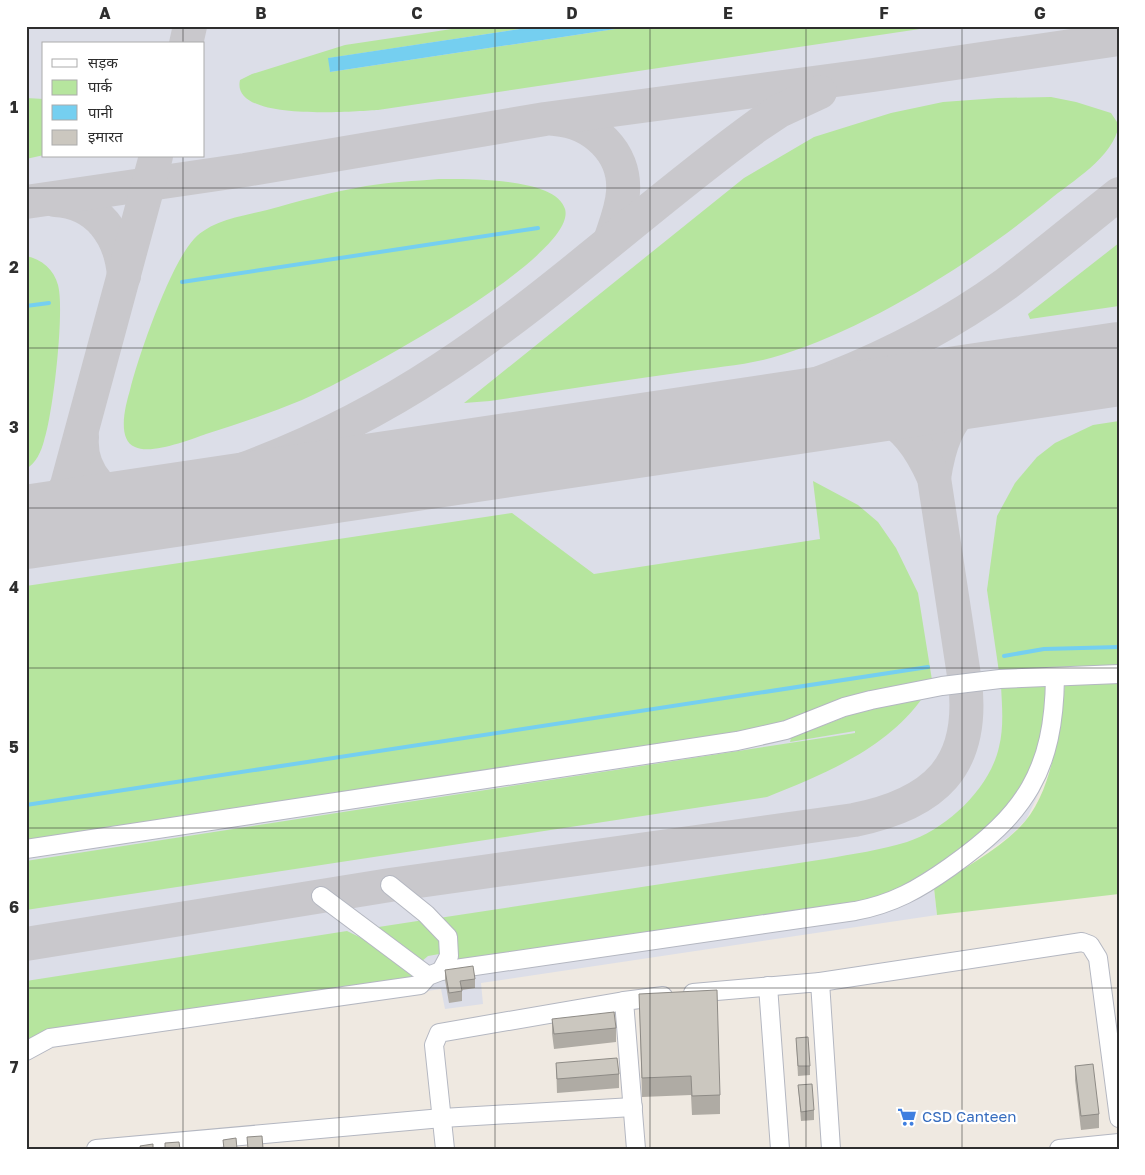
<svg xmlns="http://www.w3.org/2000/svg" width="1145" height="1175" viewBox="0 0 1145 1175" font-family="'Golos Text','Noto Sans Devanagari',sans-serif">
<rect width="100%" height="100%" fill="#efe9e1"/>
<!-- airport -->
<path fill="#dcdee8" fill-rule="evenodd" d="M26 26H1119V681L1065 684 1057 744 1050 770 1026 820 1010 836 934 888 937 915 481 983 483 1004 445 1009 441 989 58 1045 26 1061ZM44 44H204V156H44Z"/>
<!-- green -->
<g fill="#b6e59e">
<path d="M472 26H540L329 58 330 72 635 26H940L378 110C356 111 230 123 240 80L252 74 345 45Z"/>
<path d="M1051 97 1076 102 1111 113 1119 125C1113 158 1072 181 1048 201 975 261 871 327 781 355 751 365 716 367 684 372 620 381 555 391 490 401L464 403 744 178 814 137 891 113 943 102 998 98Z"/>
<polygon points="26,98 44,99 44,155 26,159"/>
<path d="M439 179C466 179 556 177 565 209 579 257 344 382 302 400 270 413 238 424 206 434 189 440 151 455 135 447 116 439 126 404 130 390 139 354 170 265 194 239 212 220 243 216 267 210 299 201 332 192 366 186 390 182 415 181 439 179Z"/>
<polygon points="1119,243 1119,306 1030,319 1028,314"/>
<path d="M26 256C42 259 54 270 58 285 65 311 53 415 44 441 41 452 36 463 26 469Z"/>
<polygon points="1119,421 1119,668 999,672 987,590 997,516 1015,483 1037,457 1055,443 1093,425"/>
<polygon points="813,481 858,505 878,522 896,548 918,593 932,680 847,697 784,724 730,735 26,840 26,586 512,513 594,574 820,539"/>
<path d="M1119 681V894L937 915 934 888C962 869 995 852 1019 828 1053 795 1059 729 1065 684Z"/>
<path d="M1046 684 1043 738 1021 791 985 833 891 897 454 964 439 918 825 859C853 854 881 850 907 842 947 829 990 788 999 747 1004 727 1002 706 1001 686Z"/>
<path d="M923 697C887 749 824 774 767 797L26 910V861L855 733V731L790 742 791 738 860 711Z"/>
<polygon points="424,920 441,935 445,953 428,956 422,961 372,928"/>
<polygon points="347,931 392,953 415,976 409,979 26,1042 26,981"/>
</g>
<!-- water -->
<polygon fill="#75cff0" points="540,26 635,26 330,72 328,58"/>
<g fill="none" stroke-linecap="round" stroke-linejoin="round">
<!-- stream -->
<g stroke="#75cff0" stroke-width="4">
<polyline points="182,282 538,228"/>
<polyline points="26,306 49,303"/>
<polyline points="1004,656 1044,649 1119,647"/>
<polyline points="26,805 928,667"/>
</g>
<!-- taxiway -->
<g stroke="#c9c8cc" stroke-width="34">
<polyline points="186,44 190,26"/>
<path d="M555 119C593 122 626 152 623 192 622 209 615 225 610 241"/>
<path d="M55 200C98 202 121 236 124 276"/>
<polyline points="26,202 245,170 545,119 873,75 1119,39"/>
<path d="M82 437C79 473 107 503 141 507"/>
<path d="M640 437C773 404 894 365 1006 284 1044 255 1081 224 1119 194"/>
<path d="M934 478C945 405 972 394 1038 376"/>
<path d="M49 524C192 494 317 451 440 370 552 297 650 203 758 125L779 111 820 92"/>
<path d="M26 525C45 518 59 503 67 485L156 156"/>
<path d="M26 944 390 885 854 820C934 804 975 767 965 682L934 478C903 409 872 405 802 412"/>
</g>
<!-- runway -->
<polyline stroke="#c9c8cc" stroke-width="84" points="26,527 1119,364"/>
<!-- minor casing -->
<g stroke="#b4b7c1" stroke-width="20">
<g id="minor">
<polyline points="26,849 737,741 786,730 844,707 871,700 942,686 1000,679 1119,674"/>
<polyline points="390,885 426,914 448,937 449,956 441,971"/>
<polyline points="321,896 428,976"/>
<polyline points="820,982 1082,942 1090,945 1098,958 1119,1118"/>
<polyline points="768,986 780,1149"/>
<polyline points="693,993 820,982 831,1149"/>
<path d="M26 1051 50 1038 64 1036 420 985 428 976 441 971 855 911C893 904 919 889 950 867 1025 814 1054 771 1055 677"/>
<polyline points="96,1149 442,1118 633,1107"/>
<polyline points="445,1149 434,1045 439,1033 624,1001"/>
<polyline points="636,1149 624,1001 663,996"/>
<polyline points="1059,1149 1119,1143"/>
</g>
</g>
<!-- minor -->
<use href="#minor" stroke="#fff" stroke-width="18"/>
</g>
<!-- wall -->
<g fill="#afaba4">
<polygon points="445,970 475,979 475,988 462,990 462,1001 449,1003 445,980"/>
<polygon points="639,994 720,1095 720,1114 692,1115 691,1095 642,1097"/>
<polygon points="552,1019 616,1028 616,1042 554,1049 552,1033"/>
<polygon points="796,1038 810,1066 810,1075 798,1076"/>
<polygon points="556,1063 619,1074 619,1088 557,1093"/>
<polygon points="1075,1066 1099,1114 1099,1128 1081,1130 1075,1080"/>
<polygon points="798,1085 814,1110 814,1120 801,1121"/>
</g>
<!-- building -->
<g fill="#cbc7bf" stroke="#8e8b86">
<polygon points="473,966 475,979 460,981 462,991 449,993 445,970"/>
<polygon points="717,990 720,1095 692,1096 691,1076 642,1078 639,994"/>
<polygon points="614,1012 616,1028 554,1034 552,1019"/>
<polygon points="808,1037 810,1066 798,1066 796,1038"/>
<polygon points="617,1058 619,1074 557,1079 556,1063"/>
<polygon points="1093,1064 1099,1114 1081,1116 1075,1066"/>
<polygon points="812,1084 814,1110 801,1112 798,1085"/>
<polygon points="262,1136 263,1149 248,1149 247,1137"/>
<polygon points="236,1138 237,1149 224,1149 223,1140"/>
<polygon points="179,1142 180,1149 165,1149 165,1143"/>
<polygon points="153,1144 153,1149 141,1149 140,1146"/>
</g>
<!-- grid -->
<path fill="none" stroke="#2e2e2e" stroke-width="1" stroke-opacity="0.55" d="M183 26V44M339 26V1149M495 26V1149M650 26V1149M806 26V1149M962 26V1149M183 156V1149M26 188H1119M26 348H1119M26 508H1119M26 668H1119M26 828H1119M26 988H1119"/>
<!-- icons -->
<defs>
<g id="supermarket-bare" transform="scale(1.5)"><path d="M-6-5.5h2.5l.6 2H6L4.5 2H-2.5L-4.4-4H-6ZM-1.5 3.2a1.3 1.3 0 1 0 .1 0ZM3 3.2a1.3 1.3 0 1 0 .1 0Z" fill="#3f7fe0" stroke="#fff" stroke-width="2.5" paint-order="stroke"/></g>
</defs>
<g fill-rule="evenodd">
<use href="#supermarket-bare" x="907" y="1117"/>
</g>
<g text-anchor="middle" stroke-width="4.5" stroke-linejoin="round" paint-order="stroke">
<!-- shop labels -->
<g font-size="15" fill="#366cbe" stroke="#fff" text-anchor="start">
<text x="922" y="1122">CSD Canteen</text>
</g>
</g>
<!-- border -->
<rect width="1145" height="1175" fill="none" stroke="#ffffff" stroke-width="55"/>
<!-- legend -->
<rect x="42" y="42" width="162" height="115" fill="#ffffff" stroke="#ababab"/>
<rect x="52" y="59" width="25" height="8" fill="#ffffff" stroke="#ababab"/>
<text x="88" y="68" font-size="15" fill="#2e2e2e">सड़क</text>
<rect x="52" y="80" width="25" height="15" fill="#b6e59e" stroke="#ababab"/>
<text x="88" y="92" font-size="15" fill="#2e2e2e">पार्क</text>
<rect x="52" y="105" width="25" height="15" fill="#75cff0" stroke="#ababab"/>
<text x="88" y="118" font-size="15" fill="#2e2e2e">पानी</text>
<rect x="52" y="130" width="25" height="15" fill="#cbc7bf" stroke="#ababab"/>
<text x="88" y="142" font-size="15" fill="#2e2e2e">इमारत</text>
<rect x="28" y="28" width="1090" height="1120" fill="none" stroke="#2e2e2e" stroke-width="2"/>
<g font-size="16" text-anchor="middle" font-weight="bold" fill="#2e2e2e">
<text x="105" y="19">A</text>
<text x="261" y="19">B</text>
<text x="417" y="19">C</text>
<text x="572" y="19">D</text>
<text x="728" y="19">E</text>
<text x="884" y="19">F</text>
<text x="1040" y="19">G</text>
<text x="14" y="113">1</text>
<text x="14" y="273">2</text>
<text x="14" y="433">3</text>
<text x="14" y="593">4</text>
<text x="14" y="753">5</text>
<text x="14" y="913">6</text>
<text x="14" y="1073">7</text>
</g>
</svg>
